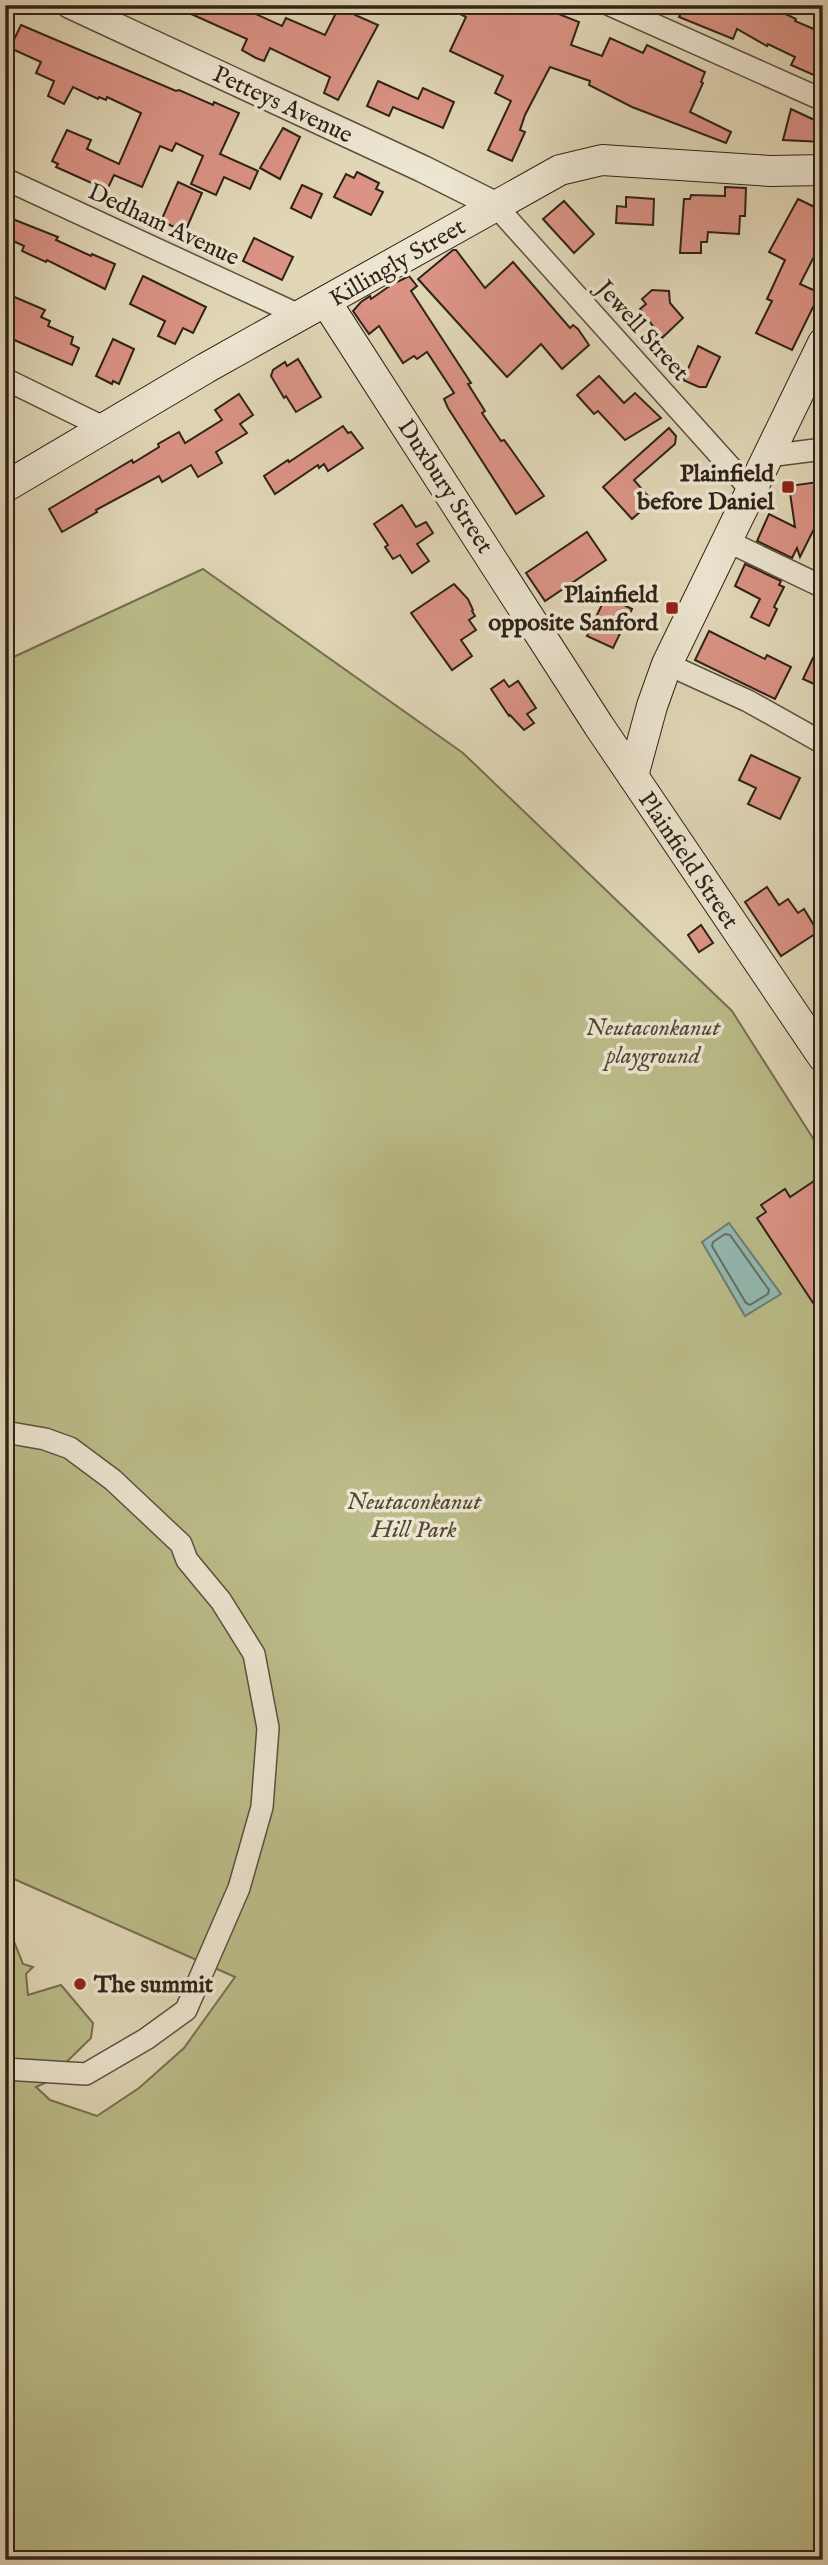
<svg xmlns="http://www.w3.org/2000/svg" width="828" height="2565" viewBox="0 0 828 2565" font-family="'IM FELL English',serif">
<rect width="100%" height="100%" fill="#e1d7b7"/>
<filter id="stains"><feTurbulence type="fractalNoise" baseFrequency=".00286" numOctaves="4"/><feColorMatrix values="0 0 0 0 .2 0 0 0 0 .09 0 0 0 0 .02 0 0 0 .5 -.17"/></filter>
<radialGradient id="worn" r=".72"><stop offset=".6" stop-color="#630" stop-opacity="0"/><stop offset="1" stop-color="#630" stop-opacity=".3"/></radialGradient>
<!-- green -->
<polygon fill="#babc89" stroke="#746f50" stroke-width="2" points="203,569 463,753 732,1011 823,1154 823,2560 5,2560 5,1919 23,1964 33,1967 26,1974 28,1995 61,1985 93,2023 91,2038 45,2083 36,2087 50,2100 97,2116 139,2088 184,2048 235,1977 5,1875 5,661"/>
<!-- water -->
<polygon fill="#94b9b2" stroke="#6c7d74" stroke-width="2" points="729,1223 781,1294 745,1316 702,1242"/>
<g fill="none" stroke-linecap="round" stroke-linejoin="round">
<!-- shore -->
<polygon stroke="#626e65" stroke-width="2" points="725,1234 730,1235 769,1290 768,1294 750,1305 746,1303 712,1246 713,1242"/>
</g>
<!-- building -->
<g fill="#db9385" stroke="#2f2218" stroke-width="2">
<polygon points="171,5 252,5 249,11 282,26 286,18 325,35 340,5 357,5 355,15 378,25 338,100 324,93 330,77 270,48 264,61 256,58 242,50 247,39"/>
<polygon points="443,5 536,5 579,22 571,45 602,56 610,38 643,53 647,45 705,72 701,82 703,83 690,112 731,132 726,143 632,107 589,85 590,81 550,67 525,115 520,130 525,132 512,161 488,150 511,101 495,93 503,76 450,51 466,17"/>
<polygon points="685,5 767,5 796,19 795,21 823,33 823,61 816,76 791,65 795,57 768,44 767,46 737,29 733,39 679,17"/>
<polygon points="21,25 176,91 179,90 213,105 214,102 239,113 220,154 258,171 250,189 224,177 216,195 191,184 203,156 176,143 172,151 160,146 142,187 114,175 107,190 56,167 58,164 52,161 67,130 91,140 87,149 119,164 141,113 107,97 106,100 99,97 98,99 73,87 64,104 48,96 54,81 36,73 41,62 10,48"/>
<polygon points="378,81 418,99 423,88 454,102 443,128 393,107 389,116 367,106"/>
<polygon points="791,109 823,124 823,142 783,140"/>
<polygon points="283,128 300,137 280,179 260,168"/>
<polygon points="357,172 379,183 376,189 383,192 371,215 334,197 346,174 354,178"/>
<polygon points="178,182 202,193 185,232 161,221"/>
<polygon points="302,185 322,194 311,218 291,208"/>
<polygon points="725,187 746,188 745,216 740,216 739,234 708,232 707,242 701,242 701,253 680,253 684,199 690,199 691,195 725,196"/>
<polygon points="626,197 654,199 653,225 616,223 617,206 626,207"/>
<polygon points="798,199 823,211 823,239 800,284 820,293 792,350 756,333 772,301 767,299 785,260 769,252"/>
<polygon points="564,201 594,234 574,253 543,219"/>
<polygon points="5,216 58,237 56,240 91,256 92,254 115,264 105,289 47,260 46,262 22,251 24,246 5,237"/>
<polygon points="254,238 293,257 282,280 243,261"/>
<polygon points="453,250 456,250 485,288 513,262 570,328 573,325 578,329 589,345 562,369 541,344 507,377 418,279"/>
<polygon points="143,276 206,307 193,333 183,328 175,344 158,336 165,321 130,304"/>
<polygon points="409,276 417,286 411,291 471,383 468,384 485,411 482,413 501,441 504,440 510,448 544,496 516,514 448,408 444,399 454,393 427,352 417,359 414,356 403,363 379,326 369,334 353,311 361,302 370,296 371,299 391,285"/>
<polygon points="652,290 669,291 670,303 683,318 662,338 640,309 646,304 642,299"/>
<polygon points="5,293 45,310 41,317 50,321 48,326 73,337 71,344 79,348 72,365 5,336"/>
<polygon points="113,339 134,349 119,384 113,381 112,384 96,376"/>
<polygon points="698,346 720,357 706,387 699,387 683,380"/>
<polygon points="298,359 321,397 296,412 286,396 284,398 271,376 273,370 285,362 287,366"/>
<polygon points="599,376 624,403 635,393 661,418 625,440 598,411 594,414 577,395"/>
<polygon points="239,394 253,415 240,424 247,433 216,452 222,463 198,477 191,465 162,482 159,476 96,510 97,512 62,532 49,509 132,460 133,463 159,447 158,444 179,432 185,443 222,420 215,410"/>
<polygon points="343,426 348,433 351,432 363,448 328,471 324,464 319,468 318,465 275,494 264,476 288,460 289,462"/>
<polygon points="669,428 676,436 675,444 634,480 648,496 646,499 650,503 632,519 603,487"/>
<polygon points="818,482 820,494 823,494 823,511 800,557 797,548 792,558 757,541 769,514 795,527 789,486"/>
<polygon points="402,505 416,527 426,522 433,533 417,544 429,561 412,573 400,555 393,559 385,547 388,545 374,524"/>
<polygon points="587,532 606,560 545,601 526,573"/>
<polygon points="745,564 781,581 779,585 784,587 774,607 777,609 769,626 751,617 760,599 735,586"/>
<polygon points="454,584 468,599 473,610 472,611 475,616 469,620 476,630 461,640 472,656 452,670 411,613"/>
<polygon points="606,596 632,609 613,648 587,636"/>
<polygon points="709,631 765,659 767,655 791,667 775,699 695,660"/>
<polygon points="823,637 823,688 803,679"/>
<polygon points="504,680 509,687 518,681 536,708 527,714 534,723 524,730 510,715 509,716 491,689"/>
<polygon points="751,755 800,778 780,819 748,804 756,788 739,780"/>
<polygon points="767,887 779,905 788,899 798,913 804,909 818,932 781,956 745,902"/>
<polygon points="701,925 713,943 699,952 688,935"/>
<polygon points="823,1175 823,1318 757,1218 766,1212 761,1205 785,1189 790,1197"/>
</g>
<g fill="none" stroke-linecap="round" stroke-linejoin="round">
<!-- minor casing -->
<g stroke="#5c4f40" stroke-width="24">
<g id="minor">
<polyline points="610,5 823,100"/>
<polyline points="5,179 301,316"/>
<polyline points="495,205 751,490"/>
<polyline points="5,379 105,428"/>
<polyline points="768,456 823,449"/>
<polyline points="727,541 823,587"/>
<polyline points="667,664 748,701 823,743"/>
<polyline points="5,1432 45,1439 70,1448 113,1480 181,1544 187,1560 221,1601 254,1654 268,1728 262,1807 239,1888 186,2010 146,2039 86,2074 5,2069"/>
</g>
</g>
<!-- tertiary casing -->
<g stroke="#5c4f40" stroke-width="29">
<polyline id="tertiary" points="70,5 423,169 495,205"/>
</g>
<!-- secondary casing -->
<g stroke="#2f2218" stroke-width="32">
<g id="secondary">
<polyline points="326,302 599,726 823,1057"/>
<polyline points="5,487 206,368 560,170 602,160 771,171 823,170"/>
<polyline points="633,776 652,706 667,664 823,343"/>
</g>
</g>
<!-- minor -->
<use href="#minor" stroke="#ece5d0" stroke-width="21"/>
<!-- tertiary -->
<use href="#tertiary" stroke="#ece5d0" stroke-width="26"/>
<!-- secondary -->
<use href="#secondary" stroke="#ece5d0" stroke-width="30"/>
</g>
<!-- markers -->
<g fill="#8f2418" stroke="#ece5d0" stroke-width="2.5">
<rect x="781" y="480" width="14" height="14" rx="3.5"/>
<rect x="665" y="601" width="14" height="14" rx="3.5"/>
<circle cx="80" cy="1984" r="7"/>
</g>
<g text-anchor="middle" stroke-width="7" stroke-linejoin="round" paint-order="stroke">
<!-- street labels -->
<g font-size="24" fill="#2f2218" stroke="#ece5d0">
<text transform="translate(283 104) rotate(25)" y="8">Petteys Avenue</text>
<text transform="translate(164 224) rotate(25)" y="8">Dedham Avenue</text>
<text transform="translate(397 262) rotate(-30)" y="8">Killingly Street</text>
<text transform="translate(643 330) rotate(48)" y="8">Jewell Street</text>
<text transform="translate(446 486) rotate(57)" y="8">Duxbury Street</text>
<text transform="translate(689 860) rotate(56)" y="8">Plainfield Street</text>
</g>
<!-- poi labels -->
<g font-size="24" font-weight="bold" fill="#2f2218" stroke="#ece5d0" text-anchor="end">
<text x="774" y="481">Plainfield<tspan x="774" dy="28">before Daniel</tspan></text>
<text x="658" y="602">Plainfield<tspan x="658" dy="28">opposite Sanford</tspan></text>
<text x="94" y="1992" text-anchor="start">The summit</text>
</g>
<!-- park labels -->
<g font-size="24" font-style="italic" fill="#524834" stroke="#ece5d0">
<text x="653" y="1035">Neutaconkanut<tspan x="653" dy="28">playground</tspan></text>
<text x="414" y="1509">Neutaconkanut<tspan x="414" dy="28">Hill Park</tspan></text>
</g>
</g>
<!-- margin -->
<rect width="828" height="2565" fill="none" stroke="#e1d7b7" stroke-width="28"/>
<rect x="7" y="7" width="814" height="2551" fill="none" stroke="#2f2218" stroke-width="3.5"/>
<rect x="14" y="14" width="800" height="2537" fill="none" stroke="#2f2218" stroke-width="2"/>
<rect width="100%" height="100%" filter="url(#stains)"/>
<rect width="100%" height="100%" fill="url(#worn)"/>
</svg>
